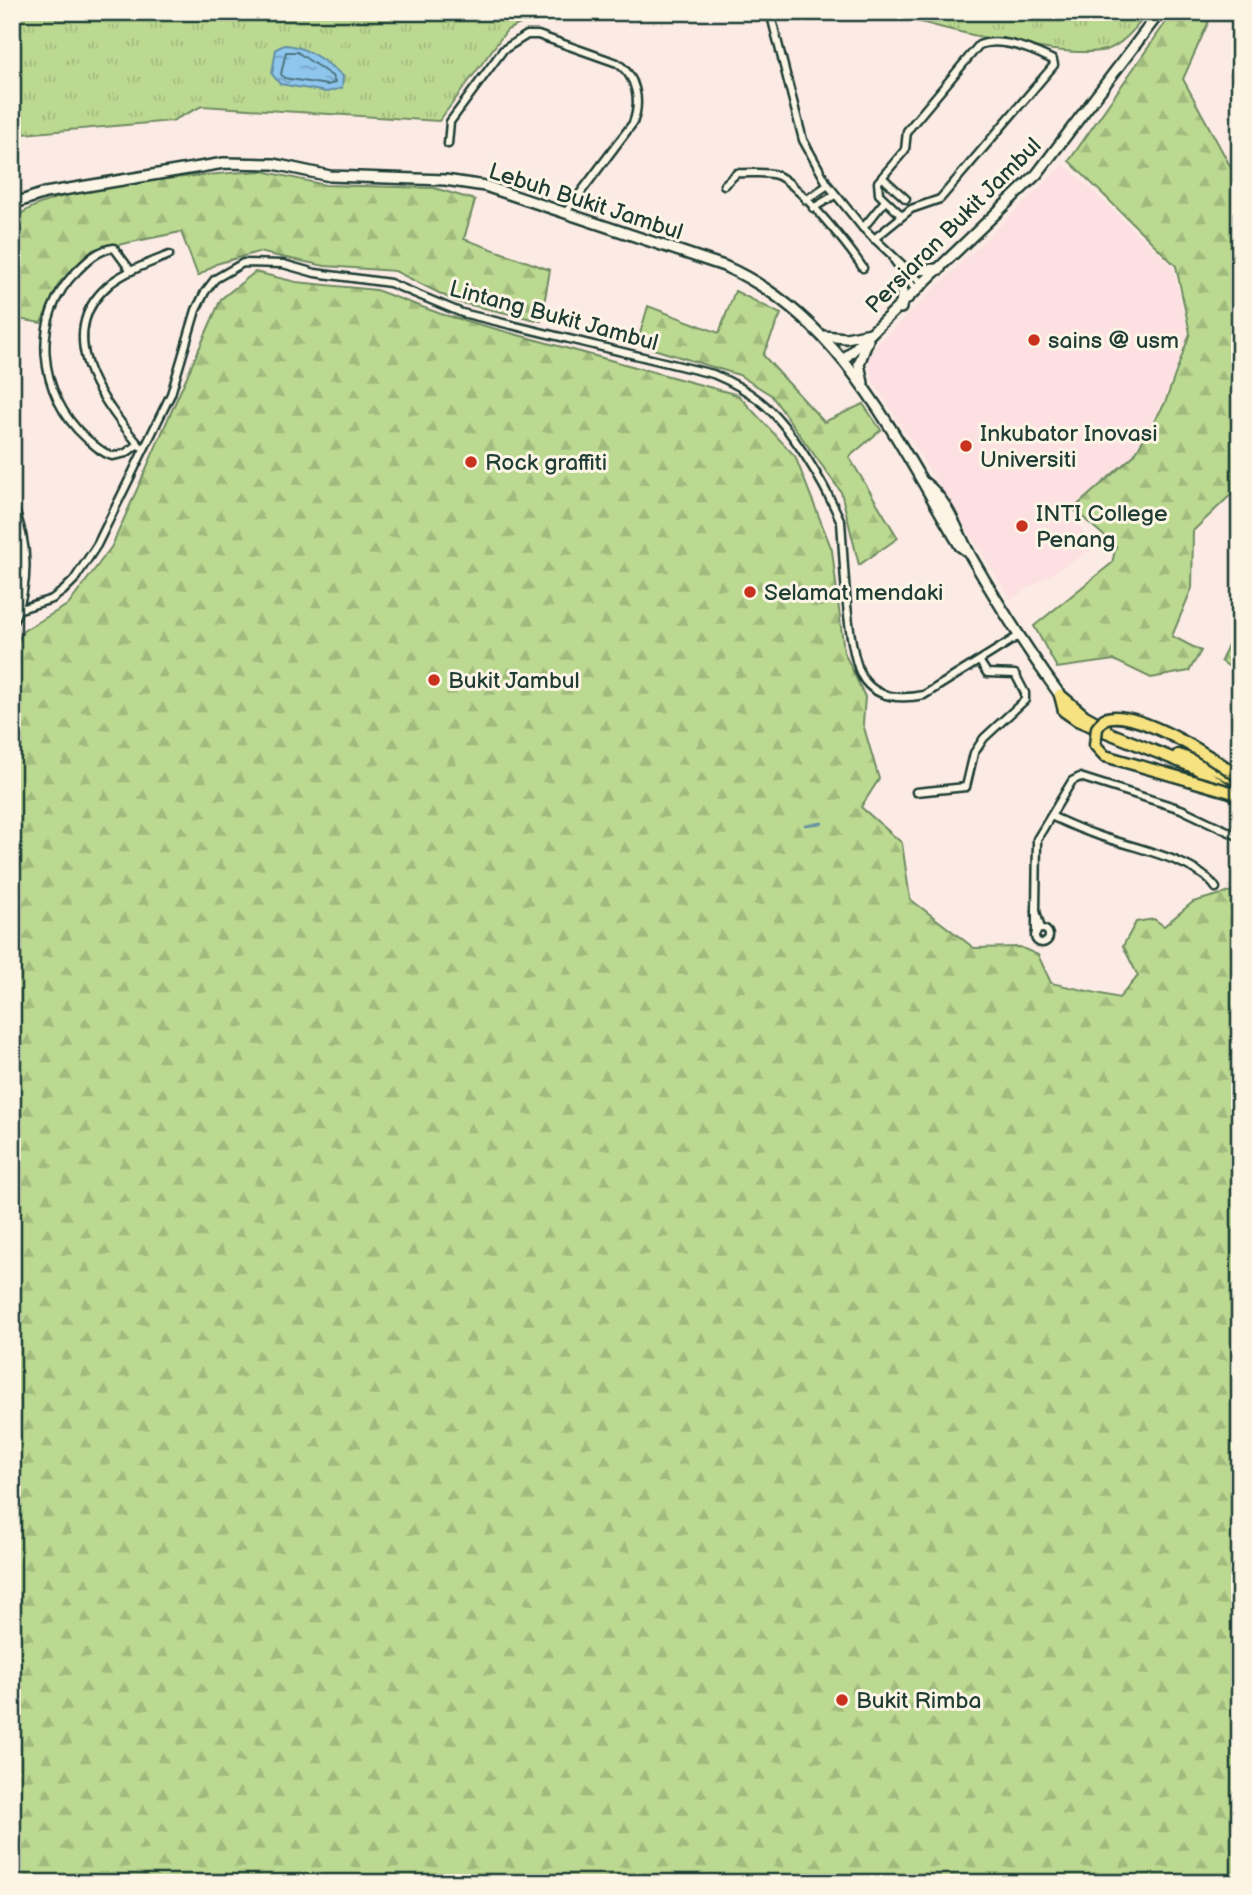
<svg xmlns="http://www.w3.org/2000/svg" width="1252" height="1895" viewBox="0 0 1252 1895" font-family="'Balsamiq Sans',sans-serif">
<defs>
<pattern id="grass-tufts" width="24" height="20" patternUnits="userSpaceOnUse" patternTransform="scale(1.75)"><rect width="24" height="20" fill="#bcd991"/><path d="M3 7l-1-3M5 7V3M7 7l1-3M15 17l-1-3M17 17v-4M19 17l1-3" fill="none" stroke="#a1bb7e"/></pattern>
<pattern id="forest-firs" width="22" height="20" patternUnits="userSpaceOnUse" patternTransform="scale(1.75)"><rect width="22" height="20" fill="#bcd991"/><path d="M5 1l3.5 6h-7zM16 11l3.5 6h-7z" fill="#a1bb7e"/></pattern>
<pattern id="water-ripples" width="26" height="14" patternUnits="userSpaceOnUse" patternTransform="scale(1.75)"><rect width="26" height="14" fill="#8fc6ee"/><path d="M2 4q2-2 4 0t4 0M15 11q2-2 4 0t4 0" fill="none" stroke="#74a2c2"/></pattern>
</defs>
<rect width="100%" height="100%" fill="#fcebe4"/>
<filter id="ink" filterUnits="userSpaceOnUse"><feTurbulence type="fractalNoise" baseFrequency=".0143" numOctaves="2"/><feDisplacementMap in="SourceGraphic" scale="14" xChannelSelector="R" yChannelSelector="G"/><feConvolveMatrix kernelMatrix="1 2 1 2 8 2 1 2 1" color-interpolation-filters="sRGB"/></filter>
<g filter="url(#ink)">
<!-- built -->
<polygon fill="#fce0e2" points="1064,164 1173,267 1188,333 1164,401 1132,455 1071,511 1093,549 1011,599 873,381 868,358 875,346"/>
<!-- grass -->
<g fill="url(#grass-tufts)" stroke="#6e8b62" stroke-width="2">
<polygon points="12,12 547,12 546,19 529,20 507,30 439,121 202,106 172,121 12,135"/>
<path d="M885 12H1149C1137 25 1126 42 1109 49 1069 63 929 25 885 12Z"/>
</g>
<!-- forest -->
<g fill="url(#forest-firs)" stroke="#6e8b62" stroke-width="2">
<polygon points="1173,12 1213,12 1183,79 1240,184 1240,486 1193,531 1192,588 1172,636 1201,651 1189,671 1151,678 1114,660 1057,668 1034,626 1112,563 1116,546 1073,509 1134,455 1165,403 1190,333 1176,266 1069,161"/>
<path d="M262 171 325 185 434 188 475 200 464 239 550 270 541 321 457 302 395 271 325 266 258 252 216 264 198 276 181 232 93 250 59 283 41 323 12 318V223C36 184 215 174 262 171Z"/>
<polygon points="255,272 296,282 376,290 441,314 738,395 795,456 832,550 844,652 865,697 863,724 879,779 861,807 902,843 910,899 974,948 1020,947 1038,955 1051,983 1119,998 1138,976 1123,946 1136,922 1154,919 1164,926 1193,902 1240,889 1240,1883 12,1883 12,1175 21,1152 12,1133 12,653 23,631 69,604 112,546 221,299"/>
<polygon points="735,291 781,314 763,355 824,422 863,404 881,430 849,457 898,538 859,565 841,492 771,395 739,375 637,344 648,306 719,333"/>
<polygon points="1240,617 1240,674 1221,661"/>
</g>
<!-- water -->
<path fill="url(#water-ripples)" stroke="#628fa4" stroke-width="2" d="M284 45C305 45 327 62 343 76L342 88 327 92 280 84 272 74 276 49Z"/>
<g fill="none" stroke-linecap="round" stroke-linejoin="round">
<!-- shore -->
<polygon stroke="#4c747e" stroke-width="2" points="286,52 297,52 332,76 335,83 327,85 284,78 281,74"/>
<!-- stream -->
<polyline stroke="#628fa4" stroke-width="2.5" points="805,825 822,823"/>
<!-- street casing -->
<g stroke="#1f3d34" stroke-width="11">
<g id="street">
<polyline points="770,12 803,140 828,185 863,228 924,285"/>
<path d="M448 144 450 122 503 50 527 35H538L617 63C637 76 641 102 633 123L566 212"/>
<polyline points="883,178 906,199"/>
<path d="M724 185 737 173C749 174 765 171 776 175 797 182 850 248 863 268"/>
<polyline points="806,200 828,185"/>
<polyline points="813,208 835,195"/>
<polyline points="863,228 885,201"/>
<path d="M874 239 911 209 940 199 1054 65 1053 60C1033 50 1001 36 979 45L907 131 905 150 878 182 879 194 901 215"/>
<polyline points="894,260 917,292"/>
<path d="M131 271 114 248C98 250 89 259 78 270 29 316 38 395 86 438 94 445 102 453 112 456L126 453 138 444"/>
<path d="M140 446C102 402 50 333 111 283 128 270 150 263 169 255"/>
<path d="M17 610 52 599 63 591 74 580 97 545 171 394 196 310 205 292 215 279 243 263 283 264 315 273 390 283 462 313 713 374C730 381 745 389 760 401 791 426 825 485 841 522 844 555 846 658 865 681 879 699 904 699 924 695L1017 637"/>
<polyline points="916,792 966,787 974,753 984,738 1025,700 1025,693 1015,674 987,673 980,662"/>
<path d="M1051 816C1066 823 1081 830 1097 835 1129 847 1197 859 1216 888"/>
<polyline points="1036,911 1037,839 1072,781 1080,777 1181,809 1240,837"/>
<circle cx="1042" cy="936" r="7"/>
<polyline points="1036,933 1036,911 1041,929"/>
</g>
</g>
<!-- secondary casing -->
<g stroke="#1f3d34" stroke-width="14">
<g id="secondary">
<path d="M12 204 45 193 224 163 274 164 330 176 445 180 485 186 724 266C842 317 897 442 960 546L967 551"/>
<polyline points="909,270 940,269"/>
<polyline points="901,308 903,276"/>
<polyline points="823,336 846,338 871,333"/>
<polyline points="843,360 1037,174 1160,12"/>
<polyline points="863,383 859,364 868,340"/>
<path d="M925 483C950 502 958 535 973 560 1000 607 1028 651 1060 695"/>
<path d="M12 507C27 544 29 584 12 621"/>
</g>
</g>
<!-- primary casing -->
<g stroke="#1f3d34" stroke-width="15">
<g id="primary">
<polyline points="1060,695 1064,711 1077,720 1196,768 1240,798"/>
<polyline points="1060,695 1085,716 1105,727"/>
<polyline points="1178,755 1212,767 1240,782"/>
</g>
</g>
<!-- street -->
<use href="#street" stroke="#fcf5e5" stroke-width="6"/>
<!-- secondary -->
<use href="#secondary" stroke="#fcf5e5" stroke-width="9"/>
<!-- primary -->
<use href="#primary" stroke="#f7e281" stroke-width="10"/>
<!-- primary-bridge casing -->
<g stroke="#1f3d34" stroke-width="15" stroke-linecap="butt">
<path id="primary-bridge" d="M1234 793 1105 756 1095 745 1097 728 1104 719C1132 706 1217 759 1240 778"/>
</g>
<!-- primary-bridge -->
<use href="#primary-bridge" stroke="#f7e281" stroke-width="10"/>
</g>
</g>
<!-- markers -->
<g fill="#c8321e" stroke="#fcf5e5" stroke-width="2.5">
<circle cx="1034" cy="340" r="7"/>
<circle cx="966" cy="446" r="7"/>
<circle cx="471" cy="462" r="7"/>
<circle cx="1022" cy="526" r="7"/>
<circle cx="750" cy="592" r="7"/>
<circle cx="434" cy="680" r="7"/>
<circle cx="842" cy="1700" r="7"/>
</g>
<g text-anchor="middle" stroke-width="6" stroke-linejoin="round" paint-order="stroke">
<!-- street labels -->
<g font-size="23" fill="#1f3d34" stroke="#fcf5e5">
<text transform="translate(586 201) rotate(18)" y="8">Lebuh Bukit Jambul</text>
<text transform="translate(953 225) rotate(-45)" y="8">Persiaran Bukit Jambul</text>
<text transform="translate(554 315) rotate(15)" y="8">Lintang Bukit Jambul</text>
</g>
<!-- poi labels -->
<g font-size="23" fill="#1f3d34" stroke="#fcf5e5" text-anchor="start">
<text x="1048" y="348">sains @ usm</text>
<text x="980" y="441">Inkubator Inovasi<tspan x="980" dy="26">Universiti</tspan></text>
<text x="485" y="470">Rock graffiti</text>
<text x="1036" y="521">INTI College<tspan x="1036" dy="26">Penang</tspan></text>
<text x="764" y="600">Selamat mendaki</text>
<text x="448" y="688">Bukit Jambul</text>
<text x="856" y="1708">Bukit Rimba</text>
</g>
</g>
<!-- margin -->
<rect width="1252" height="1895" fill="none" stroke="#fcf5e5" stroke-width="42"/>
<rect x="21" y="21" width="1210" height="1853" fill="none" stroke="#1f3d34" stroke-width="2.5" filter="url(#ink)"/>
</svg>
